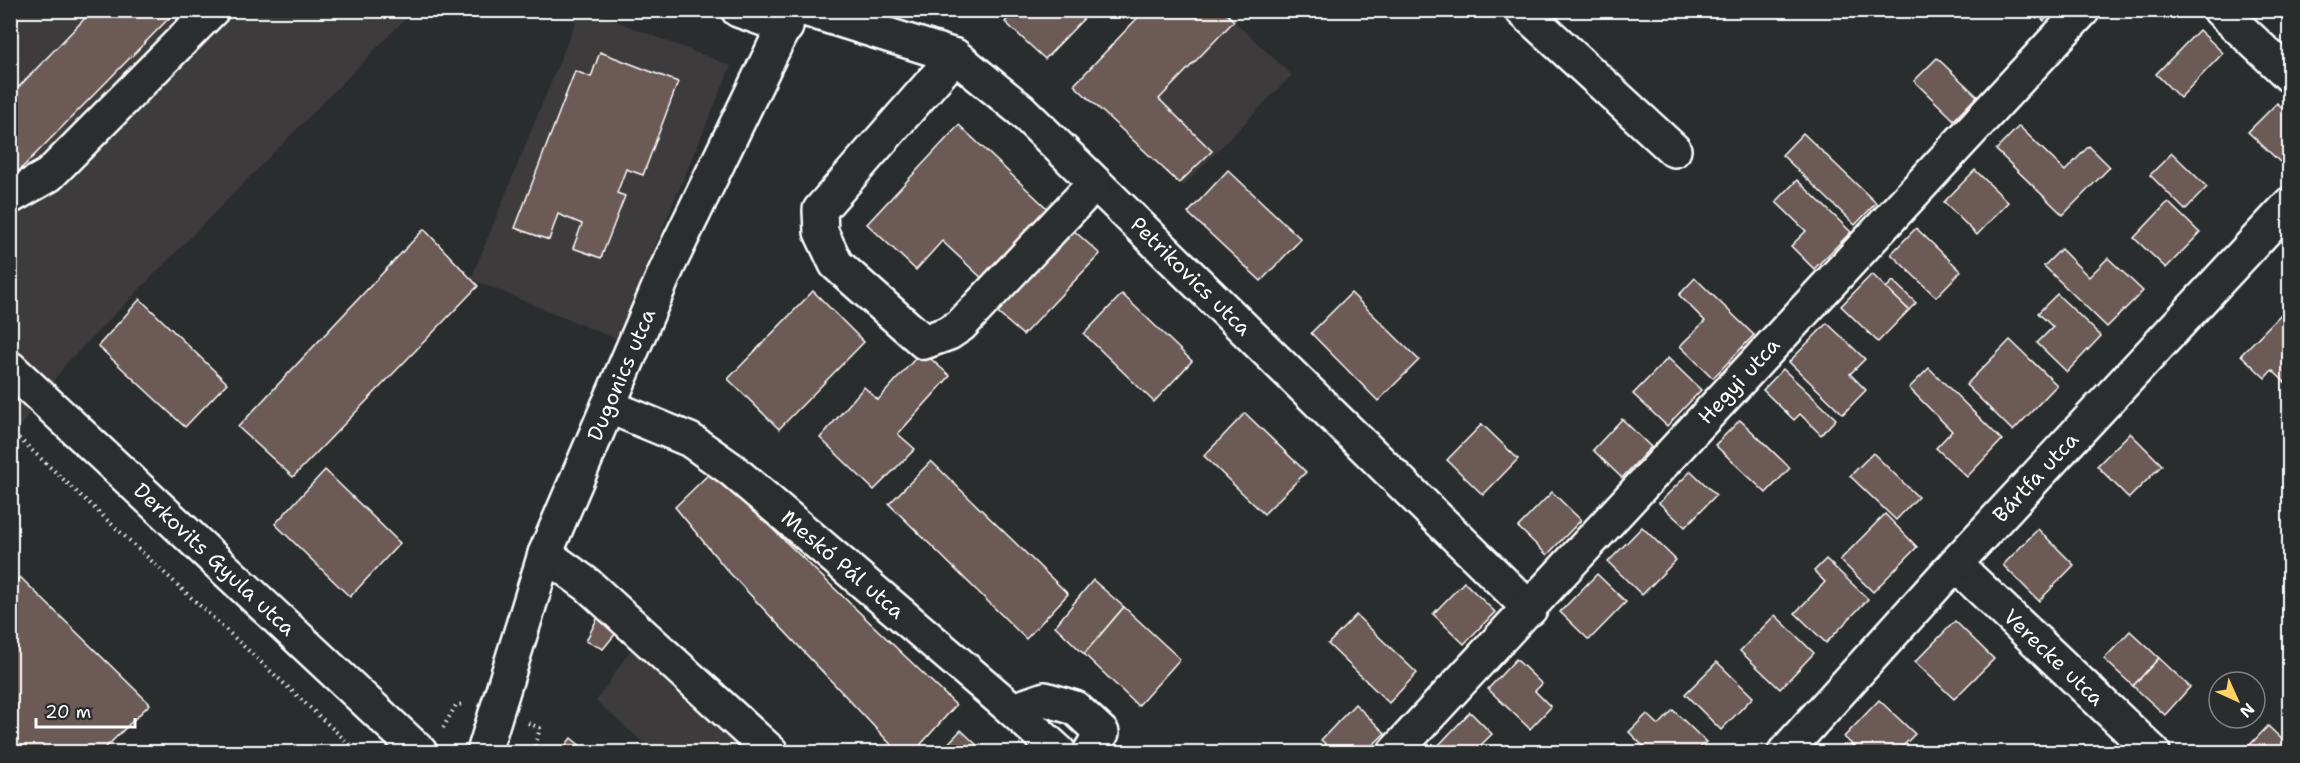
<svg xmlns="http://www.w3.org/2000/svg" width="2300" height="763" viewBox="0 0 2300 763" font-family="'Shantell Sans',sans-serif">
<rect width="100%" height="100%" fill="#2a2d2e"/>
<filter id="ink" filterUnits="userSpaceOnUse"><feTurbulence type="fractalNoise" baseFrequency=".0167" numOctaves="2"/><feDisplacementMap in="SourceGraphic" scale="12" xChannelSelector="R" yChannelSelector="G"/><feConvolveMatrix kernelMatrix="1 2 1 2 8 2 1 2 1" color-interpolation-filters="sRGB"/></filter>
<g filter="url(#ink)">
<!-- built -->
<g fill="#3e3a3a">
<polygon points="1145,10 1223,11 1292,75 1183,186 1074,85"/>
<polygon points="11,11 413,11 65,365 11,439"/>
<polygon points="580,11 590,11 731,66 616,339 471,279"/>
<polygon points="635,643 754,752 654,752 596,701"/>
</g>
<!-- building -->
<g fill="#6c5a56" stroke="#fff" stroke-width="1.5">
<polygon points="93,10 177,10 10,180 10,96"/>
<polygon points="1016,10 1092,10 1045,59 1005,22"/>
<polygon points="1145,10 1223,10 1234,21 1159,99 1212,151 1179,183 1074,85"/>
<polygon points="2034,10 2054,10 2044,21"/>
<polygon points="2199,30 2223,53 2180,98 2156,74"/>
<polygon points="600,52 678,82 643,175 626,169 617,193 625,196 601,258 573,248 582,224 558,214 549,240 515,228 575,71 591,77"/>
<polygon points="1937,58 1977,96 1954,120 1914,81"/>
<polygon points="2277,103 2290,115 2290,152 2280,162 2248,132"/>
<polygon points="959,125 1051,212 986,282 942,241 916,270 867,224"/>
<polygon points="2019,126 2065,171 2089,146 2110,167 2063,215 1996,150"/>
<polygon points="1803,133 1876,203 1855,225 1782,155"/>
<polygon points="2172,153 2207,187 2185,210 2150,175"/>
<polygon points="1228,170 1301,239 1261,281 1188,213"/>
<polygon points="1975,170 2008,202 1977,235 1944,202"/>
<polygon points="1797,180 1851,232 1814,269 1791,246 1806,231 1776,202"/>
<polygon points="2168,202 2200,233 2166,268 2134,238"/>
<polygon points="1071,228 1100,254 1023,335 993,309"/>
<polygon points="1916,228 1961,271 1936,297 1891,254"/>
<polygon points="424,229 478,286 293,477 238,427"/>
<polygon points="2061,249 2089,277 2108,258 2143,291 2107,327 2044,266"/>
<polygon points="1872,274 1909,310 1878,342 1841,306"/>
<polygon points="1695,278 1754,335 1713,378 1680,346 1705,321 1679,295"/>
<polygon points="1893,281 1916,303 1909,310 1886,288"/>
<polygon points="813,291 864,342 779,429 728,379"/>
<polygon points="1351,293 1419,360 1378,401 1311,333"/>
<polygon points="1122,294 1192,361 1154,402 1084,334"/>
<polygon points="2057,294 2101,336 2067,372 2037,343 2053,327 2038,313"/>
<polygon points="140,299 227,383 185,427 98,346"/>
<polygon points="2282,313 2290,320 2290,387 2272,370 2265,378 2241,355"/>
<polygon points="1827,323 1865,359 1850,374 1866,390 1843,414 1789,362"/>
<polygon points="2010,340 2057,385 2013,431 1966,385"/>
<polygon points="922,351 950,376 898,434 915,449 874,490 820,438 864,387 878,400"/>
<polygon points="1668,358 1701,390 1667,426 1633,394"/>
<polygon points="1929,368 2002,440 1967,477 1936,448 1952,431 1909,388"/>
<polygon points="1783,369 1836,419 1821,435 1800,414 1794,420 1763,390"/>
<polygon points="1245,413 1306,472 1264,514 1204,456"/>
<polygon points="1622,419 1651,447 1622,478 1593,450"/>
<polygon points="1740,420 1790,468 1766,493 1715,445"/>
<polygon points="1482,424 1518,459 1483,495 1447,460"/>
<polygon points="2130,433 2162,465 2129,498 2097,466"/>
<polygon points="1873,453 1918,497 1896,520 1850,476"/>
<polygon points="931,461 1068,594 1026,639 889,504"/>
<polygon points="325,470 400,543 350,597 275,524"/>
<polygon points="712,471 956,705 914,752 898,752 726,569 675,507"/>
<polygon points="1691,471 1716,495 1685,527 1659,503"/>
<polygon points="1552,492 1581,520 1547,555 1518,527"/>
<polygon points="1885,514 1917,547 1873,592 1840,560"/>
<polygon points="1642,527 1676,560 1642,595 1608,562"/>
<polygon points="2038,529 2074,565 2039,601 2003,565"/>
<polygon points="1826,559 1868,599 1826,643 1795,613 1825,582 1814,571"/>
<polygon points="1597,574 1626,602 1589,640 1560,612"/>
<polygon points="20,577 150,704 101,752 10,752 10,587"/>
<polygon points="1093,580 1124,607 1084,654 1055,626"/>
<polygon points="1464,582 1495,612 1464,644 1433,614"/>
<polygon points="1124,607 1180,659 1138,706 1084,654"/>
<polygon points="600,613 621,627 603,649 586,641"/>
<polygon points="1356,615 1417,673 1389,703 1328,644"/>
<polygon points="1775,615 1814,653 1780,689 1740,651"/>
<polygon points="1955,621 1994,659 1954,699 1915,662"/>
<polygon points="2130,631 2159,658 2133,686 2104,659"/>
<polygon points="2159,658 2190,687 2165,715 2133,686"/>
<polygon points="1516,659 1542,684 1535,691 1551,707 1530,729 1488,689"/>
<polygon points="1717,662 1753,697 1721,730 1685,694"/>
<polygon points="1879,700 1915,734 1897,752 1860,752 1844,737"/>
<polygon points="1355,704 1385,733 1366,752 1334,752 1321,740"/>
<polygon points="1673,710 1706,742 1696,752 1649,752 1629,732 1647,714 1659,725"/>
<polygon points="1470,712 1492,734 1474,752 1443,752 1437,747"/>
<polygon points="2268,726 2290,747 2284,752 2243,752"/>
<polygon points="961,730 984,752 940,752"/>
<polygon points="571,738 588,752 560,752"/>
<polygon points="1615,743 1625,752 1606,752"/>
</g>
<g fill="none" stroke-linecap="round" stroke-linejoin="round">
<!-- minor casing -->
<g stroke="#fff" stroke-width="38">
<g id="minor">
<polyline points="738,10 786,27"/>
<path id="s1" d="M808 10 955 56 1021 110 1530 609"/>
<polyline points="1522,10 1674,150"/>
<polyline points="2220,10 2290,76"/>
<polyline points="955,56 820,210 821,232 836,264 924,342 949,333 961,325 1095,183"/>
<polyline points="10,197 49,175 212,10"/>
<path id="s2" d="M10 368 420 752"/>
<path id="s3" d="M608 406 690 440 731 469 1013 710 1059 752"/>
<polyline points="545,554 588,585 771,752"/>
<path id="s4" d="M1955 564 2153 752"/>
<polyline points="1013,710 1045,699 1075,708 1102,733 1090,752"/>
<path id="s5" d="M484 752 545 554 667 268 792 10"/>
<path id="s6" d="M1395 752 2083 10"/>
<path id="s7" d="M1785 752 1955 564 2290 204"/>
</g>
</g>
<!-- path -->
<g stroke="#fff" stroke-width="4" stroke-dasharray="1.5 4.5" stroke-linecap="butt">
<polyline points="10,430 358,752"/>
<polyline points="528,723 540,728 534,752"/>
<polyline points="443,728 456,705 464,704"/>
</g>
<!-- minor -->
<use href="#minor" stroke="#2a2d2e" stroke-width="33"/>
</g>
</g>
<g text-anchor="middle" stroke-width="5" stroke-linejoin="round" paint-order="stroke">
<!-- street labels -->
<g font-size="21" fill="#fff" stroke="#2a2d2e">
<text dy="7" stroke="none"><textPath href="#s1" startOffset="477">Petrikovics utca</textPath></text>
<text dy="7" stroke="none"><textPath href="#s5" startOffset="402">Dugonics utca</textPath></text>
<text dy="7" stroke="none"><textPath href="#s6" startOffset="506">Hegyi utca</textPath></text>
<text dy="7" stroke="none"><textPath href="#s7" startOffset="372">Bártfa utca</textPath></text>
<text dy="7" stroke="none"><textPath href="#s2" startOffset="280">Derkovits Gyula utca</textPath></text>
<text dy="7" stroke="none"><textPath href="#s3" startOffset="286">Meskó Pál utca</textPath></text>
<text dy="7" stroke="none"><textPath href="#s4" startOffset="136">Verecke utca</textPath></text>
</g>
</g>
<!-- margin -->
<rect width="2300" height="763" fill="none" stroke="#2a2d2e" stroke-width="36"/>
<rect x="18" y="18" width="2264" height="727" fill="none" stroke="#fff" stroke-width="2" filter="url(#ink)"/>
<!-- north arrow -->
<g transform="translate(2237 700) rotate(135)"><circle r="28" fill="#2a2d2e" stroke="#7f8182" stroke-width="1.5"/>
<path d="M0-4.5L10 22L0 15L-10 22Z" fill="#ffd166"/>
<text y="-9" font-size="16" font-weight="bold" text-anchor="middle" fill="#ffffff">N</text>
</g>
<!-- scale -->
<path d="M36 718v9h99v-9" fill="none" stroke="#ffffff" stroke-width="3"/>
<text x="45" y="718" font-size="18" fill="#ffffff" stroke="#2a2d2e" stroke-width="4.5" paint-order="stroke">20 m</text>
</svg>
